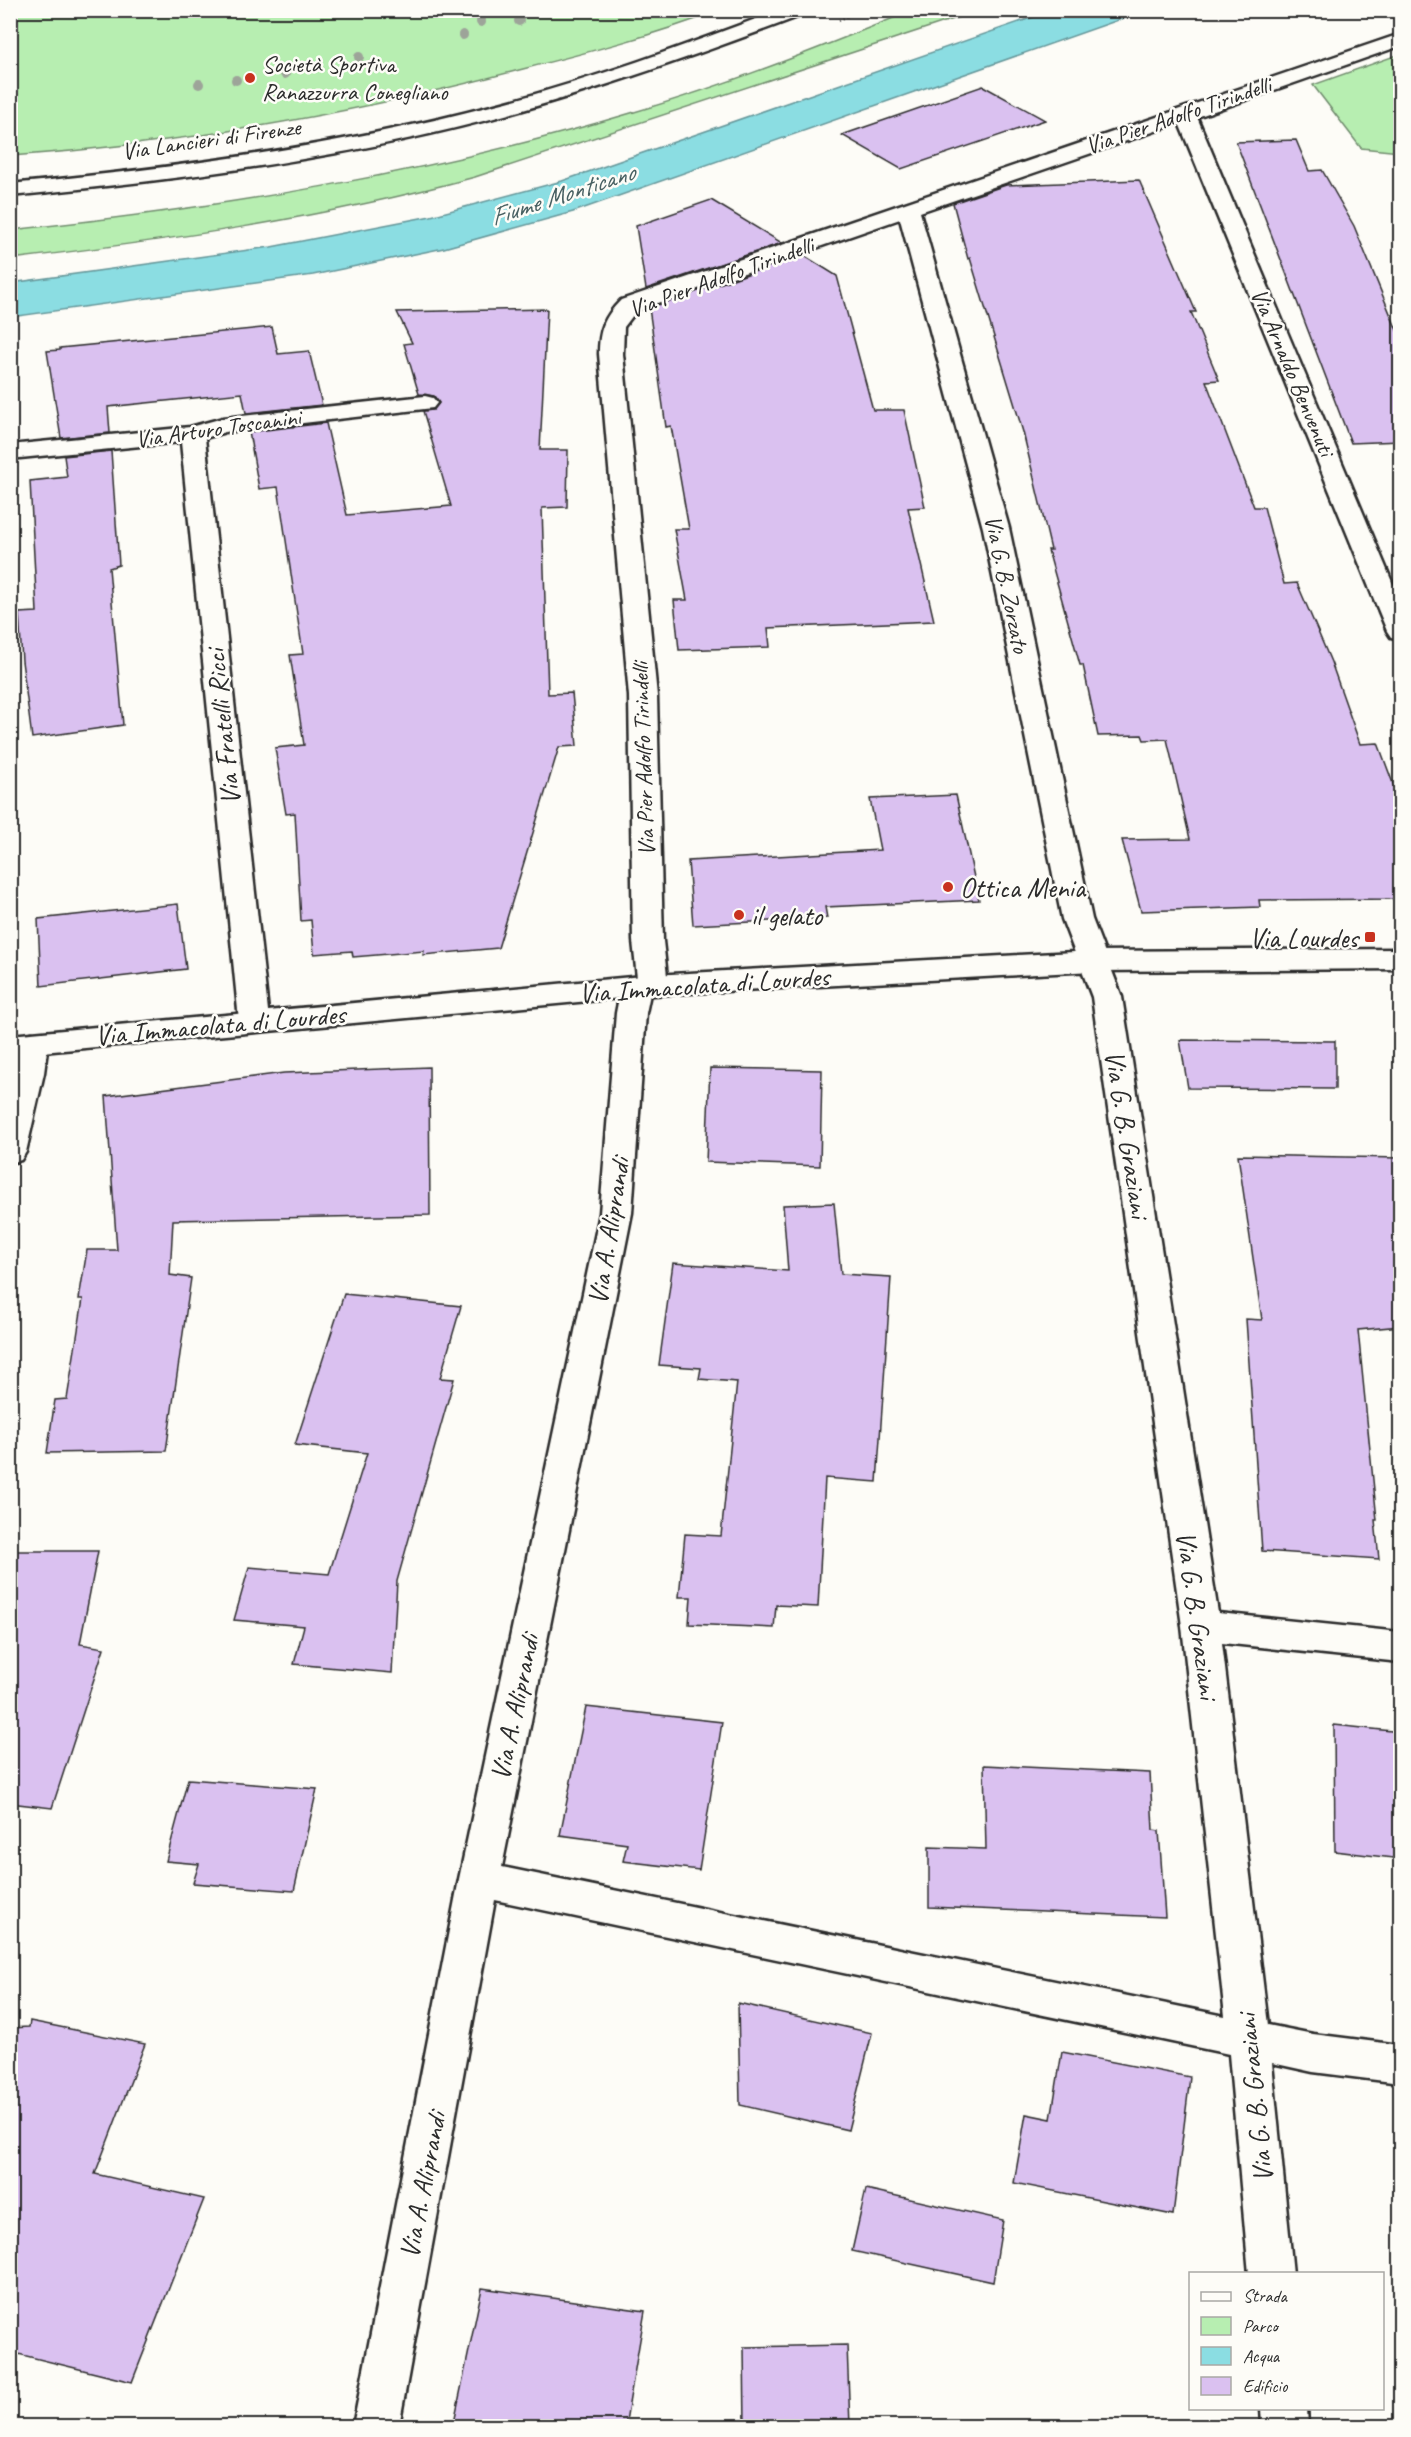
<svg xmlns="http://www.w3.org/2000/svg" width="1411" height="2437" viewBox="0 0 1411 2437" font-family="Caveat,sans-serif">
<rect width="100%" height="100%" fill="#fdfcf7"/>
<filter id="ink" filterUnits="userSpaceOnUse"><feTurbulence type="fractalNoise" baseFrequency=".0167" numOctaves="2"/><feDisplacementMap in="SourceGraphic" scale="12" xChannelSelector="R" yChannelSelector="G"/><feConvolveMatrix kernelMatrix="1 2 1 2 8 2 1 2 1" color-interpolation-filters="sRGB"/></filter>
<g filter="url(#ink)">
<!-- green -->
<g fill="#b7eeb1" stroke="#718c6e" stroke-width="1.5">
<path d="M11 10H718V11C655 35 589 52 523 69 356 113 183 144 11 156Z"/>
<path d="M913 10 978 11 475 177C320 219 170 240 11 259V230C220 208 429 174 631 113 727 85 820 48 913 10Z"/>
<polygon points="1400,54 1400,152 1361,148 1313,85"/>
</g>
<!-- water -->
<polygon fill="#8bdde2" stroke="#659699" stroke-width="1.5" points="1051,11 1144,11 573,212 444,248 313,275 11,317 11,283 271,247 431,216 562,181"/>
<!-- building -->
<g fill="#dac1f0" stroke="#2b2b2b" stroke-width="1.5">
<polygon points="983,86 1045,120 901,169 842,135"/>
<polygon points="1296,140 1309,171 1322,170 1354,226 1401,340 1401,441 1351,443 1236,142"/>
<polygon points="1139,180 1196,312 1191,312 1219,380 1206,381 1254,507 1264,507 1284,584 1297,583 1331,662 1360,744 1378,743 1401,805 1401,899 1259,900 1260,907 1141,911 1122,840 1190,839 1167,739 1144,740 1142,735 1098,736 1083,665 1080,665 1048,550 1051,550 1023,432 970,258 968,259 953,203 1006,185"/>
<polygon points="711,200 782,243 646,289 636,226"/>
<polygon points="803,255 837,276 873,410 904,410 925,507 908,508 934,621 768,628 770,647 679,650 674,600 687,600 674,529 689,529 671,426 666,427 649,308"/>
<polygon points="547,309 540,450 568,450 567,507 542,508 548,694 572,693 577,746 559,747 498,948 423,955 424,951 353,957 352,951 314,954 311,920 301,921 295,813 286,814 275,748 304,745 290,655 303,654 278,487 259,489 249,432 326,423 347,515 451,506 423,411 433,410 439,403 434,396 419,394 404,344 412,343 397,312"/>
<polygon points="272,327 278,354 309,351 322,405 246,413 242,393 108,407 110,433 61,438 47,351 60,350 60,348"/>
<polygon points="111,451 119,565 109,568 123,725 32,738 22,661 19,613 37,612 30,481 67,477 64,456"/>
<polygon points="956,795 979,900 825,907 827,918 693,925 688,861 880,850 870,799"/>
<polygon points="178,904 186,969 41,986 38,919"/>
<polygon points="1180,1040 1335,1041 1335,1089 1188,1088"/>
<polygon points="429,1067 430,1215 173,1220 170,1275 191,1278 166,1451 47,1453 55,1400 67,1399 83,1299 79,1299 87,1250 117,1250 106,1096 284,1073"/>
<polygon points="710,1068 822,1070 820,1166 706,1162"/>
<polygon points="1238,1155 1401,1158 1401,1326 1358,1330 1377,1520 1375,1520 1379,1559 1262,1551 1246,1319 1262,1320"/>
<polygon points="834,1203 841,1274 891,1277 877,1482 825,1478 818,1607 776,1605 774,1628 689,1624 691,1597 679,1597 685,1534 721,1536 737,1382 699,1379 701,1368 659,1365 673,1263 788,1271 783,1205"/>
<polygon points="344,1294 461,1306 440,1378 454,1379 397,1581 392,1673 294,1664 304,1626 234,1620 249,1567 329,1574 367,1453 295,1445"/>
<polygon points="10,1551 98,1551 80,1644 104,1648 52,1808 10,1803"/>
<polygon points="586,1707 722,1722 699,1870 623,1861 627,1844 560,1835"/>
<polygon points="1334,1725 1401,1732 1401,1859 1335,1851"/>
<polygon points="984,1765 1150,1773 1153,1830 1159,1831 1165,1917 929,1907 929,1847 986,1849"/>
<polygon points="188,1779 317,1789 294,1891 193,1883 199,1864 166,1861"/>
<polygon points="738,2003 872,2033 848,2130 740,2105"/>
<polygon points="30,2021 145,2044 95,2174 204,2199 132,2382 10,2352 10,2028 29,2027"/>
<polygon points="1062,2052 1190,2077 1173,2215 1014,2183 1026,2114 1051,2119"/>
<polygon points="866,2189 1003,2220 993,2282 852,2251"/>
<polygon points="482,2288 645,2311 625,2427 453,2427"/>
<polygon points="847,2345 850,2427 745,2427 744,2347"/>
</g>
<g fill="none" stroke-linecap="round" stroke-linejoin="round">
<!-- minor casing -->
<g stroke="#2b2b2b" stroke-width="5">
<g id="minor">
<path d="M1400 34V46L1197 117 1400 601V639L1391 637 1387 631 1179 123 920 212 1009 528 1092 919 1122 997 1218 1613 1400 1632V1662L1222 1643 1268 2025 1313 2034 1400 2045V2083L1313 2072 1272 2063 1293 2274H1249L1229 2054 495 1900 399 2426H353L459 1879 600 1213 616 1013 621 987 625 980 637 978 633 941 629 696 599 354C599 330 604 317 621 300ZM900 219 983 528 1062 919 1092 997 1182 1626 1225 2016 502 1867 632 1213 646 1013 650 994 664 992 668 985 663 941 657 696 623 354 624 327 637 310Z"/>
<polygon points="425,396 433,398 437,403 433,408 225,432 205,438 269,1020 265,1027 254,1030 243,1027 239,1020 181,442 10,459 10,445 190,427 223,418"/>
<path d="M32 1033 43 1036 48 1043 44 1073 26 1152 21 1160 10 1163C10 1131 5 1061 21 1036Z"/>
<polygon points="1261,2408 1307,2408 1308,2426 1262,2426"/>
</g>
</g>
<!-- tertiary casing -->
<g stroke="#2b2b2b" stroke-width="5">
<polygon id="tertiary" points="1400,949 1400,969 1093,971 653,995 10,1055 10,1035 653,975 1093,951"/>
</g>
<!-- secondary casing -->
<g stroke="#2b2b2b" stroke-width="5">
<path id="secondary" d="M780 10H808L806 14C713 49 619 83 523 110 360 157 179 180 10 196V184C173 168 337 147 495 105 592 80 686 45 780 10Z"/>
</g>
<!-- path -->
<polyline stroke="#2b2b2b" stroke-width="2" stroke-dasharray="1 3" stroke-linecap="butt" points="839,20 863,10"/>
<!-- minor -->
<use href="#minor" fill="#fdfcf7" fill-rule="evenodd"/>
<!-- tertiary -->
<use href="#tertiary" fill="#fdfcf7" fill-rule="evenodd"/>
<!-- secondary -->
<use href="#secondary" fill="#fdfcf7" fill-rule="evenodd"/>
</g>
<!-- trees -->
<g fill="#9da499">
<circle cx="519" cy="21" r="5"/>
<circle cx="481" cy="22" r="5"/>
<circle cx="463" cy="35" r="5"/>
<circle cx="359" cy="57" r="5"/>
<circle cx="285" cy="74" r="5"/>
<circle cx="236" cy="80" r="5"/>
<circle cx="199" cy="84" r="5"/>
</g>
</g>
<!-- markers -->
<g fill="#c8321e" stroke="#fdfcf7" stroke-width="2">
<circle cx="250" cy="78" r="6"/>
<circle cx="948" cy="887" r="6"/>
<circle cx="739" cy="915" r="6"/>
<rect x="1364" y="931" width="12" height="12" rx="3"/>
</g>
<g text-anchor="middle" stroke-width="5" stroke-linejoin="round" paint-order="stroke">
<!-- far-poi labels -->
<g font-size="24" fill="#2b2b2b" stroke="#fdfcf7" text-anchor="start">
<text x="262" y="72">Società Sportiva<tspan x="262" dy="28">Ranazzurra Conegliano</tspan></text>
</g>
<!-- far-street labels -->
<g font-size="24" fill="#2b2b2b" stroke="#fdfcf7">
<text transform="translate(1178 115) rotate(-19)" y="8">Via Pier Adolfo Tirindelli</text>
<text transform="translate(211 139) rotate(-8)" y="8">Via Lancieri di Firenze</text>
<text transform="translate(721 277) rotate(-20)" y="8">Via Pier Adolfo Tirindelli</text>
<text transform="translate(1293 372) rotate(67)" y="8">Via Arnaldo Benvenuti</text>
<text transform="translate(218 428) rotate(-8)" y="8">Via Arturo Toscanini</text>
<text transform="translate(1007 584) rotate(78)" y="8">Via G. B. Zorzato</text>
<text transform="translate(643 759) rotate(-92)" y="8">Via Pier Adolfo Tirindelli</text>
</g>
<!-- far-water labels -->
<g font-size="26" font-style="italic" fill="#486062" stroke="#fdfcf7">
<text transform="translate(562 194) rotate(-18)" y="9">Fiume Monticano</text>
</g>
<!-- street labels -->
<g font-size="28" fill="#2b2b2b" stroke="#fdfcf7">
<text transform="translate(222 727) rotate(-96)" y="10">Via Fratelli Ricci</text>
<text transform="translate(704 984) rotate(-4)" y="10">Via Immacolata di Lourdes</text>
<text transform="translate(220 1024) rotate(-5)" y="10">Via Immacolata di Lourdes</text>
<text transform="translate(1128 1134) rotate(81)" y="10">Via G. B. Graziani</text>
<text transform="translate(608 1231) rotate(-81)" y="10">Via A. Aliprandi</text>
<text transform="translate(1198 1615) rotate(82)" y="10">Via G. B. Graziani</text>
<text transform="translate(514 1707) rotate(-78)" y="10">Via A. Aliprandi</text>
<text transform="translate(1254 2098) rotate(-96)" y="10">Via G. B. Graziani</text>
<text transform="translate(422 2185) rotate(-79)" y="10">Via A. Aliprandi</text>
</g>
<!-- poi labels -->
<g font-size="28" fill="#2b2b2b" stroke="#fdfcf7" text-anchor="start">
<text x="960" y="897">Ottica Menia</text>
<text x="751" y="925">il gelato</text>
<text x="1358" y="947" text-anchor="end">Via Lourdes</text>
</g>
</g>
<!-- margin -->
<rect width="1411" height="2437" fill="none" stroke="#fdfcf7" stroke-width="36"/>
<rect x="18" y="18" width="1375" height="2401" fill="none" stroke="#2b2b2b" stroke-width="2" filter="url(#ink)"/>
<!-- legend -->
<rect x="1189" y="2272" width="195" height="138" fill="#fdfcf7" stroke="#a9a8a5" stroke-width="1.5"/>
<rect x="1201" y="2292" width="30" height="9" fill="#fdfcf7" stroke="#a9a8a5" stroke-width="1.5"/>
<text x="1243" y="2302" font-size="18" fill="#2b2b2b">Strada</text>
<rect x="1201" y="2317" width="30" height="18" fill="#b7eeb1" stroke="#a9a8a5" stroke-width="1.5"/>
<text x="1243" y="2332" font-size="18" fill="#2b2b2b">Parco</text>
<rect x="1201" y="2347" width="30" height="18" fill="#8bdde2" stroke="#a9a8a5" stroke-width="1.5"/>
<text x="1243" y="2362" font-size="18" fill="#2b2b2b">Acqua</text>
<rect x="1201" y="2377" width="30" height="18" fill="#dac1f0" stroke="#a9a8a5" stroke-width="1.5"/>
<text x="1243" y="2392" font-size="18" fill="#2b2b2b">Edificio</text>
</svg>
